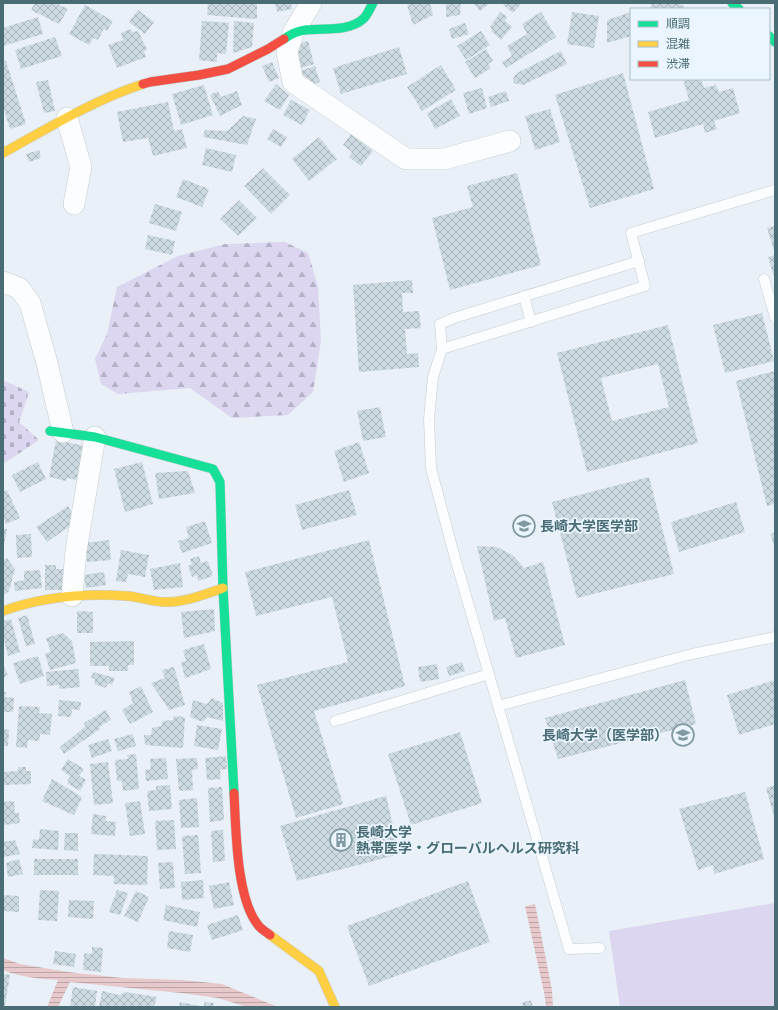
<svg xmlns="http://www.w3.org/2000/svg" width="778" height="1010" viewBox="0 0 778 1010" font-family="Inter,'Noto Sans JP',sans-serif">
<defs>
<pattern id="forest-firs" width="22" height="20" patternUnits="userSpaceOnUse"><rect width="22" height="20" fill="#ddd6f0"/><path d="M5 1l3.5 6h-7zM16 11l3.5 6h-7z" fill="#b5b2c7"/></pattern>
<pattern id="cemetery-stones" width="16" height="16" patternUnits="userSpaceOnUse"><rect width="16" height="16" fill="#ddd6f0"/><path d="M2 7V4a2 2 0 0 1 4 0v3zM10 15v-3a2 2 0 0 1 4 0v3z" fill="#b5b2c7"/></pattern>
<pattern id="water-rules" width="6" height="5" patternUnits="userSpaceOnUse"><rect width="6" height="5" fill="#e7c8cb"/><path d="M0 2.5h6" fill="none" stroke="#bda6a9"/></pattern>
<pattern id="building-cross-hatch" width="8" height="8" patternUnits="userSpaceOnUse"><rect width="8" height="8" fill="#cddae1"/><path d="M0 0l8 8M0 8l8-8" fill="none" stroke="#a8b5bb"/></pattern>
</defs>
<rect width="100%" height="100%" fill="#e9f0f7"/>
<!-- forest -->
<polygon fill="url(#forest-firs)" points="285,242 308,253 318,286 321,341 313,392 288,415 232,418 190,388 118,394 101,384 95,359 107,334 117,287 178,256 225,244"/>
<!-- cemetery -->
<polygon fill="url(#cemetery-stones)" points="5,381 29,392 19,422 39,440 3,464 3,382"/>
<!-- pitch -->
<polygon fill="#ddd6f0" points="775,903 775,1007 620,1007 609,931"/>
<!-- water -->
<g fill="url(#water-rules)">
<polygon points="535,904 552,990 553,1007 546,1007 544,992 525,906"/>
<path d="M3 958 20 964 68 972 122 978 182 980 222 984 278 1007H247L218 998 181 993 70 982 58 1007H47L58 980C39 979 21 977 3 970Z"/>
</g>
<!-- building -->
<g fill="url(#building-cross-hatch)" fill-rule="evenodd">
<polygon points="35,3 60,3 59,5 68,9 59,24 31,10"/>
<polygon points="208,3 257,3 257,19 207,15"/>
<polygon points="275,3 291,3 292,9 277,12"/>
<polygon points="414,3 430,3 433,15 413,25 407,5"/>
<polygon points="446,3 461,3 460,15 446,17"/>
<polygon points="473,3 490,3 480,11"/>
<polygon points="505,3 522,3 513,13 503,5"/>
<polygon points="652,3 677,3 684,6 685,9 650,9"/>
<polygon points="85,5 113,21 107,31 104,29 98,40 93,38 89,45 69,34"/>
<polygon points="138,10 154,22 145,34 129,22"/>
<polygon points="500,12 507,17 505,21 512,27 501,40 491,31 492,29 490,27"/>
<polygon points="541,12 556,37 506,68 502,62 512,56 507,46 527,34 522,24"/>
<polygon points="572,12 599,16 594,48 567,44"/>
<polygon points="631,12 631,36 607,43 607,20"/>
<polygon points="38,17 43,34 3,46 3,28"/>
<polygon points="202,21 229,23 226,54 217,53 217,62 199,60"/>
<polygon points="234,21 254,23 252,47 233,53"/>
<polygon points="465,23 469,34 452,39 449,29"/>
<polygon points="130,29 133,32 138,31 147,49 144,51 146,57 117,68 108,45 123,40 121,33"/>
<polygon points="481,31 490,45 466,60 457,46"/>
<polygon points="55,37 62,56 21,69 15,50"/>
<polygon points="308,41 314,64 298,69 297,44"/>
<polygon points="399,47 407,74 341,94 333,68"/>
<polygon points="486,49 493,61 488,64 491,68 475,78 465,62"/>
<polygon points="561,51 567,64 523,85 514,83 513,78 517,73"/>
<polygon points="3,61 6,61 26,124 10,129 3,106"/>
<polygon points="272,62 279,78 269,82 262,66"/>
<polygon points="441,65 456,90 422,111 407,87"/>
<polygon points="315,66 320,82 314,84 302,77 300,71"/>
<polygon points="623,73 654,189 590,208 555,95"/>
<polygon points="683,79 701,79 704,88 716,85 719,92 733,88 740,113 714,121 717,129 705,133 703,124 655,138 648,112 689,100"/>
<polygon points="48,80 55,111 44,113 36,82"/>
<polygon points="276,84 289,95 280,110 264,101"/>
<polygon points="204,85 213,115 181,125 172,94"/>
<polygon points="482,88 487,108 469,114 463,93"/>
<polygon points="218,91 221,97 237,91 242,105 220,116 210,95"/>
<polygon points="506,91 509,101 491,107 488,97"/>
<polygon points="451,99 460,116 435,129 427,113"/>
<polygon points="291,100 310,110 302,125 283,115"/>
<polygon points="168,102 174,131 182,129 187,148 153,156 148,138 123,142 117,112"/>
<polygon points="550,109 560,142 535,150 525,116"/>
<polygon points="243,116 256,119 247,145 203,137 205,130 227,131"/>
<polygon points="273,129 287,137 281,147 267,139"/>
<polygon points="351,134 373,151 361,166 349,157 352,152 343,145"/>
<polygon points="319,137 337,159 309,181 292,159"/>
<polygon points="206,148 236,155 232,172 202,165"/>
<polygon points="39,150 41,158 29,162 26,154"/>
<polygon points="263,168 290,195 271,214 244,186"/>
<polygon points="517,173 541,265 450,290 432,218 473,207 467,186"/>
<polygon points="183,179 209,189 202,207 176,197"/>
<polygon points="239,200 257,218 238,236 220,219"/>
<polygon points="155,204 182,212 176,231 149,223"/>
<polygon points="775,226 775,254 767,228"/>
<polygon points="148,235 175,241 172,255 145,249"/>
<polygon points="775,255 775,280 768,257"/>
<polygon points="412,280 413,293 402,293 403,312 419,311 421,328 405,329 407,354 418,353 419,367 359,372 353,285"/>
<polygon points="762,313 774,361 725,373 713,325"/>
<path d="M668 325 698 443 587 472 557 353ZM658 364 669 407 612 421 601 378Z"/>
<polygon points="775,371 775,504 767,506 736,381"/>
<polygon points="380,407 386,437 363,441 357,411"/>
<polygon points="56,440 84,446 77,480 67,478 66,481 49,477"/>
<polygon points="359,442 369,473 344,482 334,451"/>
<polygon points="38,462 46,479 20,492 12,475"/>
<polygon points="142,462 153,504 125,512 114,469"/>
<polygon points="188,471 195,493 159,499 155,473"/>
<polygon points="649,477 674,574 577,598 552,502"/>
<polygon points="7,490 20,518 6,524 3,517 3,492"/>
<polygon points="349,490 357,515 302,530 295,505"/>
<polygon points="736,502 745,532 679,552 671,522"/>
<polygon points="68,506 76,522 47,542 36,527"/>
<polygon points="205,521 212,543 182,553 178,541 189,538 186,527"/>
<polygon points="3,529 7,529 4,544 3,544"/>
<polygon points="775,532 775,548 770,534"/>
<polygon points="31,534 32,557 17,558 16,535"/>
<polygon points="109,540 111,560 87,562 85,543"/>
<polygon points="369,540 405,686 314,711 343,804 296,818 257,685 348,662 332,597 256,616 245,572"/>
<polygon points="477,546 497,547 514,556 524,568 543,562 565,645 516,658 505,618 494,621"/>
<polygon points="121,550 149,555 145,577 128,574 126,582 116,581"/>
<polygon points="199,556 201,563 208,561 213,576 198,581 197,575 192,577 188,566 192,564 190,559"/>
<polygon points="7,558 15,569 9,591 3,596 3,560"/>
<polygon points="180,563 183,587 154,590 150,569"/>
<polygon points="45,565 56,565 56,569 65,569 65,590 45,590"/>
<polygon points="40,570 42,588 15,591 14,582 24,580 24,571"/>
<polygon points="104,572 106,585 86,588 84,575"/>
<polygon points="214,609 215,631 184,638 181,612"/>
<polygon points="77,611 93,612 93,633 77,633"/>
<polygon points="27,615 35,644 26,646 18,618"/>
<polygon points="11,619 20,652 8,656 3,637 3,621"/>
<polygon points="63,633 72,641 76,663 50,670 45,654 51,652 46,638"/>
<polygon points="134,641 134,665 128,665 128,671 109,671 109,666 90,666 90,642"/>
<polygon points="204,644 211,669 185,678 181,662 186,661 183,650"/>
<polygon points="38,656 44,676 20,684 13,663"/>
<polygon points="462,662 465,671 449,676 446,667"/>
<polygon points="437,664 439,679 420,682 418,667"/>
<polygon points="3,665 8,675 3,678"/>
<polygon points="174,667 185,705 169,710 151,683 165,678 162,670"/>
<polygon points="78,669 80,687 59,689 59,685 47,686 46,672"/>
<polygon points="93,672 115,678 112,685 108,683 106,688 94,684 95,679 91,678"/>
<polygon points="685,680 696,724 558,759 545,718"/>
<polygon points="775,680 775,724 739,735 727,695"/>
<polygon points="141,686 153,712 130,724 122,710 133,703 129,692"/>
<polygon points="3,692 6,692 5,697 14,698 13,712 3,712"/>
<polygon points="212,698 223,703 223,721 207,717 203,722 190,717 193,700 207,704"/>
<polygon points="59,700 81,702 80,710 72,709 71,717 58,716"/>
<polygon points="19,706 40,707 39,713 52,714 50,735 40,734 39,741 28,740 27,748 16,747"/>
<polygon points="106,710 111,720 99,727 100,729 64,754 60,747 85,727 84,723"/>
<polygon points="174,716 185,717 183,748 145,745 144,735 151,735 152,728 161,726 163,721 173,720"/>
<polygon points="197,725 222,729 218,750 194,746"/>
<polygon points="3,729 9,730 8,746 3,746"/>
<polygon points="460,732 482,803 411,825 388,754"/>
<polygon points="133,734 136,746 118,751 114,739"/>
<polygon points="108,739 112,751 92,758 88,745"/>
<polygon points="136,754 139,789 123,791 122,781 117,781 115,760 128,759 127,755"/>
<polygon points="226,756 227,769 220,770 221,779 207,780 205,758"/>
<polygon points="166,758 168,779 146,781 145,770 151,769 150,759"/>
<polygon points="197,758 198,769 192,770 193,790 179,791 176,759"/>
<polygon points="68,759 84,769 79,776 86,780 80,791 67,783 70,776 61,770"/>
<polygon points="108,762 113,803 94,805 90,764"/>
<polygon points="18,767 26,767 26,771 31,771 31,784 3,785 3,772 18,771"/>
<polygon points="52,779 82,797 74,815 42,801"/>
<polygon points="170,785 172,809 149,811 147,791 156,790 156,786"/>
<polygon points="775,785 775,820 766,788"/>
<polygon points="222,787 224,820 210,822 208,788"/>
<polygon points="745,792 764,859 714,874 713,865 698,870 679,809"/>
<polygon points="386,796 400,854 297,881 280,826"/>
<polygon points="197,798 199,827 181,828 179,800"/>
<polygon points="14,801 15,813 19,813 20,823 3,825 3,802"/>
<polygon points="140,801 145,834 130,836 125,803"/>
<polygon points="93,814 106,816 106,821 116,822 115,836 91,834"/>
<polygon points="174,820 176,849 157,850 155,821"/>
<polygon points="40,829 59,831 58,850 32,848 33,839 39,840"/>
<polygon points="223,830 225,861 213,862 211,831"/>
<polygon points="65,833 78,833 78,851 64,850"/>
<polygon points="198,835 201,873 185,874 182,836"/>
<polygon points="15,840 20,854 3,857 3,850 5,849 3,842"/>
<polygon points="94,854 148,856 147,885 114,884 114,876 93,875"/>
<polygon points="19,859 23,874 8,877 6,863"/>
<rect x="34" y="859" width="44" height="16"/>
<polygon points="173,862 175,888 160,889 158,863"/>
<polygon points="203,880 204,898 182,900 181,882"/>
<polygon points="468,881 490,942 369,986 347,926"/>
<polygon points="229,882 234,905 214,909 209,886"/>
<polygon points="40,890 59,891 57,921 38,920"/>
<polygon points="117,890 128,893 120,915 109,912"/>
<polygon points="136,891 149,897 138,922 124,916"/>
<polygon points="3,895 19,896 19,912 3,911"/>
<polygon points="69,900 94,901 93,919 68,917"/>
<polygon points="166,905 200,912 197,927 163,920"/>
<polygon points="238,915 243,930 212,940 207,925"/>
<polygon points="169,931 193,935 190,952 167,948"/>
<polygon points="92,947 103,948 101,972 83,970 84,953 92,954"/>
<polygon points="55,951 76,954 74,967 53,964"/>
<polygon points="3,974 10,975 5,1005 3,1005"/>
<polygon points="73,987 97,991 95,1007 70,1007"/>
<polygon points="102,991 120,995 125,992 157,997 154,1007 99,1007"/>
<polygon points="531,1000 533,1007 523,1007 522,1003"/>
<polygon points="180,1002 200,1006 199,1007 179,1007"/>
<polygon points="205,1002 214,1003 213,1007 203,1007"/>
</g>
<g fill="none" stroke-linecap="round" stroke-linejoin="round">
<!-- lane casing -->
<g stroke="#c4cdd2" stroke-width="11">
<g id="lane">
<polyline points="764,279 775,317"/>
<polyline points="524,296 531,322"/>
<polyline points="442,349 440,324 454,318 639,261"/>
<polyline points="498,706 692,654 775,637"/>
<polyline points="335,721 489,674"/>
<polyline points="600,948 569,949 455,558 431,468 429,419 433,377 442,349 645,286 631,233 775,190"/>
</g>
</g>
<!-- street casing -->
<g stroke="#c4cdd2" stroke-width="22">
<g id="street">
<polyline points="311,3 293,33 287,52 293,82 406,159 444,159 510,141"/>
<polyline points="67,118 81,167 74,204"/>
<polyline points="3,282 19,288 30,303 47,363 63,432"/>
<polyline points="72,596 76,551 95,437"/>
</g>
</g>
<!-- fast casing -->
<g stroke="#c4cdd3" stroke-width="10">
<g id="fast">
<polyline points="732,3 739,9"/>
<polyline points="769,36 775,42"/>
<path d="M284 39C291 34 297 31 305 30 322 28 349 32 363 19 367 16 370 8 373 3"/>
<polyline points="50,431 95,437 213,469 220,482 223,588 234,793"/>
</g>
</g>
<!-- slow casing -->
<g stroke="#c4cdd3" stroke-width="10">
<g id="slow">
<path d="M3 153C48 128 94 100 143 84"/>
<path d="M3 611C42 597 86 593 127 596 142 597 155 603 170 602 188 601 206 594 223 588"/>
<polyline points="270,935 319,971 335,1007"/>
</g>
</g>
<!-- jam casing -->
<g stroke="#c4cdd3" stroke-width="10">
<g id="jam">
<polyline points="143,84 150,82 199,75 228,69 268,49 284,39"/>
<path d="M234 793C236 828 236 898 258 925 261 929 266 932 270 935"/>
</g>
</g>
<!-- lane -->
<use href="#lane" stroke="#fcfdfe" stroke-width="10"/>
<!-- street -->
<use href="#street" stroke="#fcfdfe" stroke-width="21"/>
<!-- fast -->
<use href="#fast" stroke="#16e098" stroke-width="9"/>
<!-- slow -->
<use href="#slow" stroke="#ffcf43" stroke-width="9"/>
<!-- jam -->
<use href="#jam" stroke="#f24e42" stroke-width="9"/>
</g>
<!-- icons -->
<defs>
<g id="university-ring" transform="scale(1.15)"><circle r="9.5" fill="#eaf5ff" stroke="#819aa2" stroke-width="1.5"/><path d="M0-5L7-2L0 1L-7-2ZM-4 1L0 2.5L4 1V4Q0 6-4 4Z" fill="#819aa2"/></g>
<g id="building-ring" transform="scale(1.15)"><circle r="9.5" fill="#eaf5ff" stroke="#819aa2" stroke-width="1.5"/><path d="M-4-6H4V6H1V3H-1V6H-4ZM-2.5-4.3h1.7v1.8h-1.7ZM.8-4.3h1.7v1.8H.8ZM-2.5-1h1.7V.8h-1.7ZM.8-1h1.7V.8H.8Z" fill="#819aa2"/></g>
</defs>
<g fill-rule="evenodd">
<use href="#university-ring" x="524" y="526"/>
<use href="#university-ring" x="683" y="735"/>
<use href="#building-ring" x="341" y="840"/>
</g>
<g text-anchor="middle" stroke-width="3.5" stroke-linejoin="round" paint-order="stroke">
<!-- poi labels -->
<g font-size="14" font-weight="bold" fill="#496c75" stroke="#eaf5ff" text-anchor="start">
<text x="540" y="531">長崎大学医学部</text>
<text x="668" y="740" text-anchor="end">長崎大学（医学部）</text>
<text x="356" y="837">長崎大学<tspan x="356" dy="16">熱帯医学・グローバルヘルス研究科</tspan></text>
</g>
</g>
<!-- border -->
<rect width="778" height="1010" fill="none" stroke="#496c75" stroke-width="8"/>
<!-- legend -->
<rect x="630" y="8" width="140" height="72" fill="#eaf5ff" stroke="#aabec8"/>
<rect x="638" y="21" width="20" height="6" fill="#16e098" stroke="#aabec8"/>
<text x="666" y="28" font-size="12" fill="#496c75">順調</text>
<rect x="638" y="41" width="20" height="6" fill="#ffcf43" stroke="#aabec8"/>
<text x="666" y="48" font-size="12" fill="#496c75">混雑</text>
<rect x="638" y="61" width="20" height="6" fill="#f24e42" stroke="#aabec8"/>
<text x="666" y="68" font-size="12" fill="#496c75">渋滞</text>
</svg>
